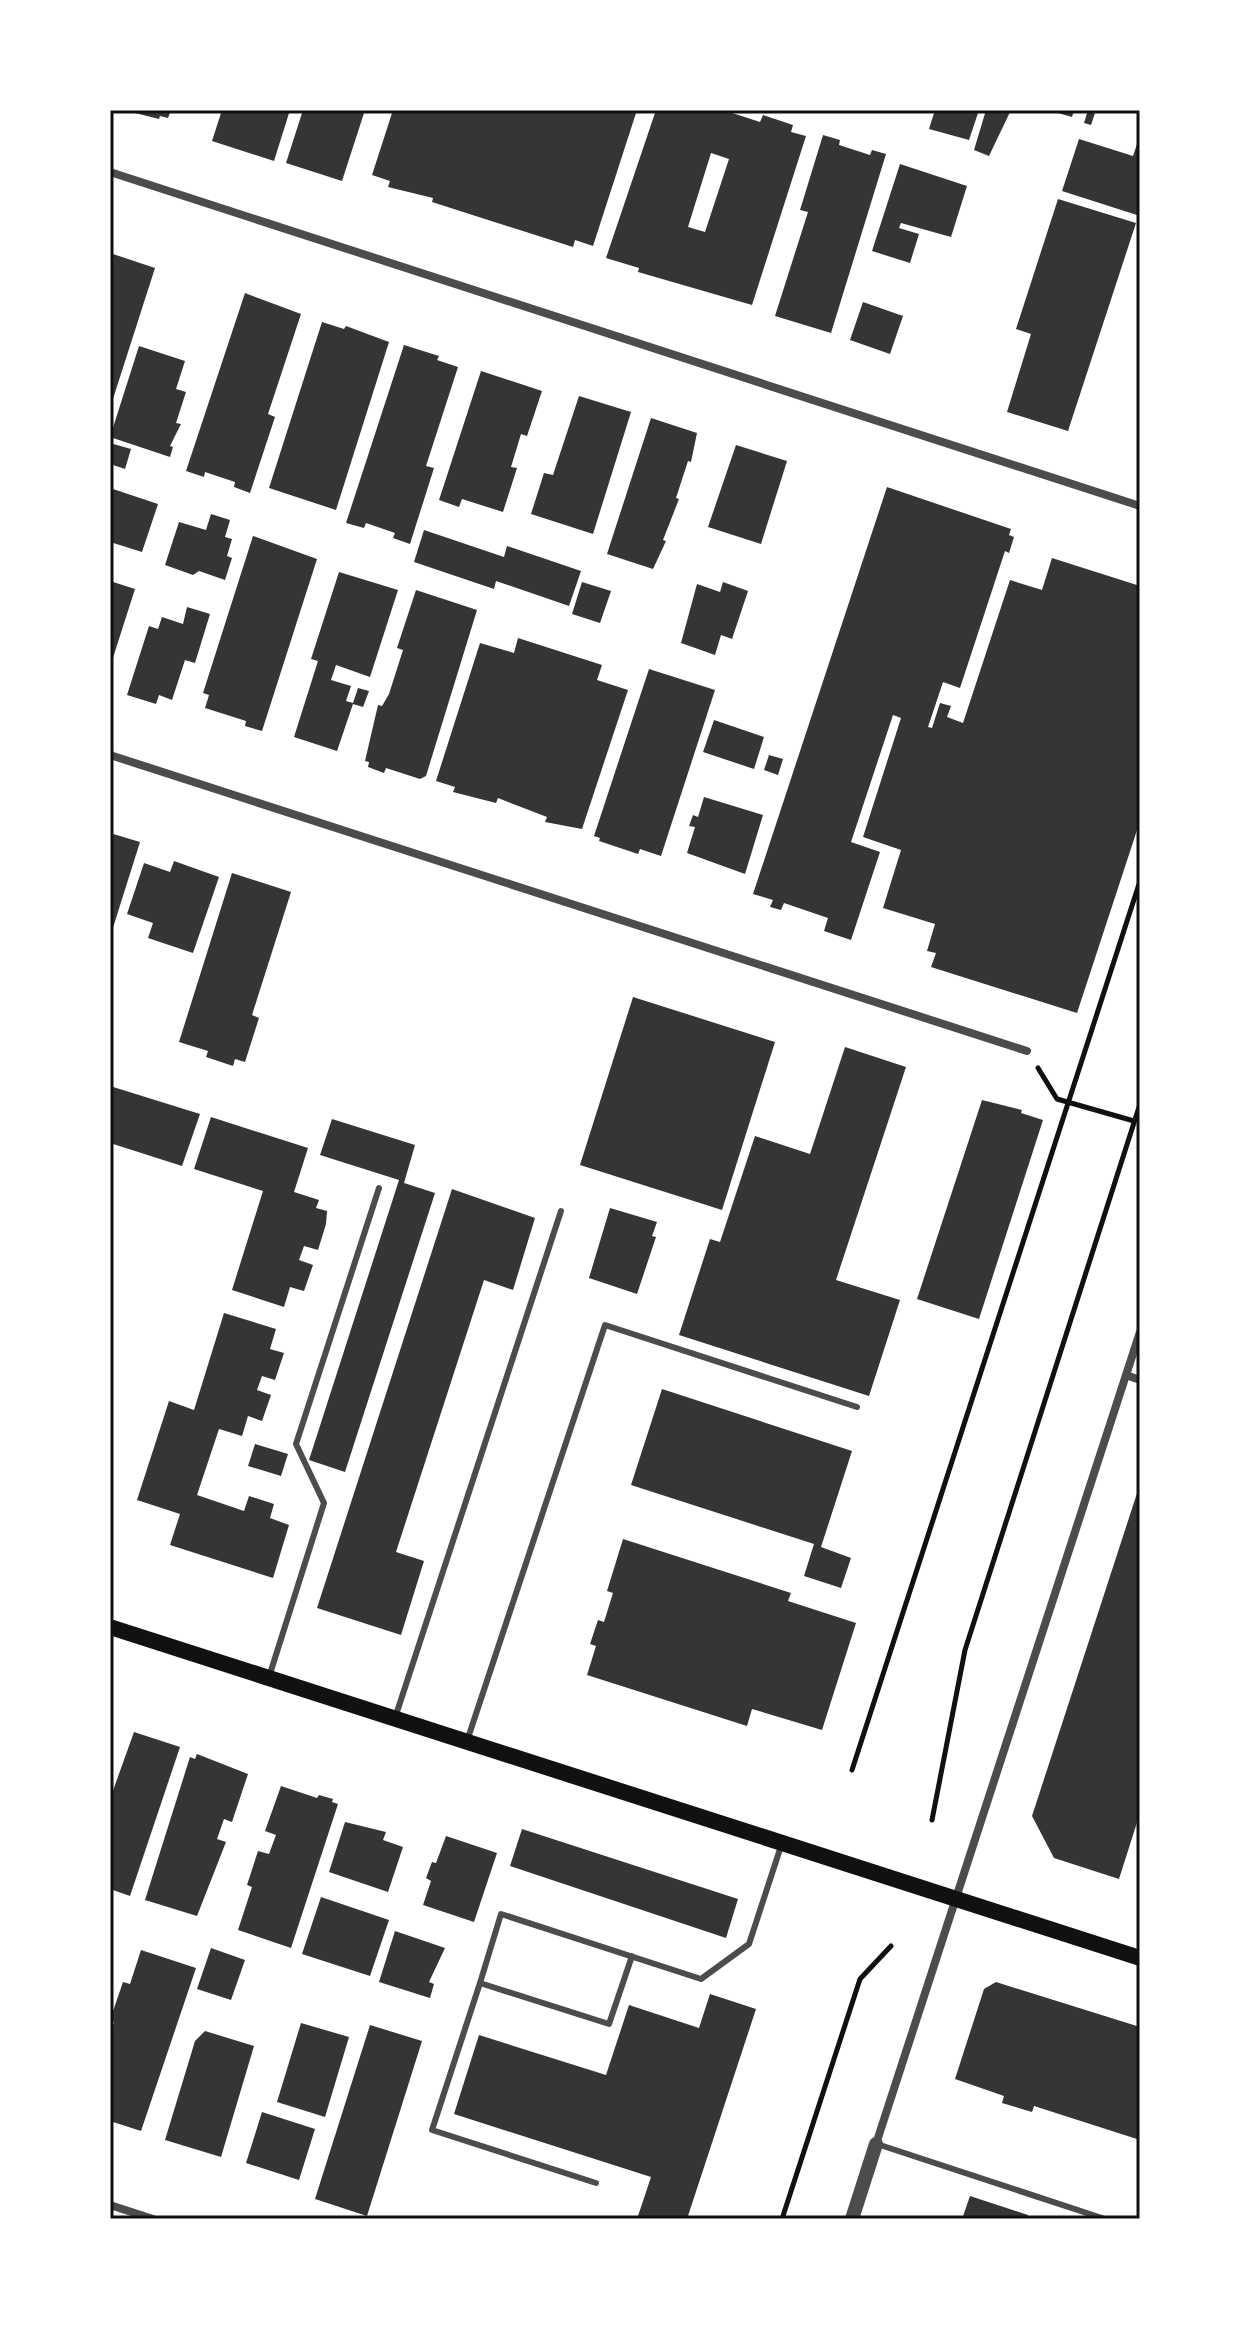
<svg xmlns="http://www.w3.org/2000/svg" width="1250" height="2329" viewBox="0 0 1250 2329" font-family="Arial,sans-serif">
<rect width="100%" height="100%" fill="#fff"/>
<!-- building -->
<g fill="#353535" fill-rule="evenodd">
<polygon points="123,110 171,110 168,118 160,116 159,119"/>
<polygon points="222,110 290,110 274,161 212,141"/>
<polygon points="303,110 365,110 342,181 286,163"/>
<polygon points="393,110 637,110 593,246 575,240 573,247 432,202 433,198 388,187 390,181 372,175"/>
<path d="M656 110H723L760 122 763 115 793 125 791 132 806 136 752 305 638 272 639 268 606 258ZM711 153 729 159 705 232 688 227Z"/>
<polygon points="935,110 979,110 969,140 929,129"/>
<polygon points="986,110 1011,110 989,156 974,150"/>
<polygon points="1059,110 1074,110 1072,117 1058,113"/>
<polygon points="1088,110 1096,110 1091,125 1084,123"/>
<polygon points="823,135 840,140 839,145 870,155 872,150 886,154 831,333 775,316 808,212 800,210"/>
<polygon points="1140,135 1140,216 1062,191 1079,139 1133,156"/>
<polygon points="900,164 967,186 951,237 901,223 899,228 919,234 910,263 872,251"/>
<polygon points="1058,199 1136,223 1068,431 1007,412 1031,334 1016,329"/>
<polygon points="110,253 155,268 111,405 110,405"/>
<polygon points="245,293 301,314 268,414 275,417 250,493 234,487 235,482 205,472 204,477 186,471"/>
<polygon points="863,302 903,316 890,354 850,340"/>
<polygon points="322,322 344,329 346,326 389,342 336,510 269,488"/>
<polygon points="404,345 439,356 437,360 458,367 426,466 434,468 410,544 393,538 395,533 366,523 364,528 346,523"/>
<polygon points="139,346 185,361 176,389 186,392 176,423 181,424 170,446 173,447 170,457 110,437"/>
<polygon points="481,371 542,391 527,436 521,434 511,467 517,468 503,512 462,499 459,507 439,500"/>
<polygon points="579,396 631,412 593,534 531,514 544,473 553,475"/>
<polygon points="651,418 697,433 691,462 688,461 676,498 679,499 663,540 666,541 653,569 607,554"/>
<polygon points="110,443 131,449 125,469 110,464"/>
<polygon points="736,445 787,461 761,544 708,527"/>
<polygon points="887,487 1011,529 1009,535 1014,537 1009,553 1005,551 960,688 943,682 928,727 932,728 940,703 951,706 947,717 963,723 1010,580 1042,590 1052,558 1140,586 1140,821 1077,1013 931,967 936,953 927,951 935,924 883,908 901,850 863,837 901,718 893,715 851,842 880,852 851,940 824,931 828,918 784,903 781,910 770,907 773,900 753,894"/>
<polygon points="110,488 158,504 142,552 110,542"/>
<polygon points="211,514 230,520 225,537 232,539 227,556 232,558 225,580 199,571 193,575 165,565 179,522 206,530"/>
<polygon points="424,530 504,557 507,546 581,571 569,606 496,581 494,589 414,562"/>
<polygon points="253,536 317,559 262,731 245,726 246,721 205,708 209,695 203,693"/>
<polygon points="339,572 398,590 370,677 336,665 331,680 351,686 346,701 353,703 358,688 369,691 363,707 353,704 337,751 294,737 318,661 311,659"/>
<polygon points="110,581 135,589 111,664 110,664"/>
<polygon points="582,582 611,591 600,623 572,614"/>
<polygon points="723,582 748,591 732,639 721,635 715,655 681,643 697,584 720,592"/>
<polygon points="416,590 477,610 426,776 420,779 386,768 384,773 368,767 369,762 365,761 378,705 382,706 389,694 403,650 397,648"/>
<polygon points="187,607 210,614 195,663 185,660 172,700 159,695 156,704 127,695 149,626 158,629 162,617 183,624"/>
<polygon points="518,638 602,665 597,680 628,690 582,829 545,822 547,817 498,798 496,803 453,792 455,787 436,781 480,643 514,653"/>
<polygon points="649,669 715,690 661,856 640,849 638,854 599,841 600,838 594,836"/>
<polygon points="714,720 764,737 754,769 703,752"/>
<polygon points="769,755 783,759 778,775 764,770"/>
<polygon points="704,797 763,815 745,874 687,853 695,827 689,826 693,815 698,817"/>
<polygon points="110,833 140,842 111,934 110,933"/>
<polygon points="174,861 219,877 193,953 148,938 153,923 127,914 144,863 170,872"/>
<polygon points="232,873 291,892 252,1015 259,1018 245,1062 235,1059 233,1066 206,1057 208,1051 179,1042"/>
<polygon points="633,997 775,1042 722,1210 580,1165"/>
<polygon points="845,1047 906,1067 836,1280 900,1300 869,1396 679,1335 710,1239 720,1242 755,1136 810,1154"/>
<polygon points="110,1086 200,1114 182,1166 110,1143"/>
<polygon points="982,1100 1022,1110 1021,1113 1043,1120 979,1319 917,1299"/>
<polygon points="211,1117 308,1148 294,1192 319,1200 316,1208 327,1211 326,1224 318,1250 304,1246 299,1260 313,1265 304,1291 290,1287 284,1307 232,1290 263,1191 194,1169"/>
<polygon points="332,1119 415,1145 404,1183 435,1193 345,1472 309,1460 399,1180 320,1155"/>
<polygon points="452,1189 535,1218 513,1290 484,1280 396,1552 424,1561 401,1635 317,1608"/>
<polygon points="610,1208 657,1222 652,1236 656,1237 637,1294 589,1278"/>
<polygon points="224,1313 276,1329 270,1349 284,1353 275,1380 262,1376 257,1390 271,1395 262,1421 248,1416 242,1436 219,1429 197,1495 244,1511 249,1496 274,1504 270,1518 289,1525 273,1578 170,1545 180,1514 137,1500 169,1401 194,1410"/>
<polygon points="662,1389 852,1451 821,1547 851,1558 841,1588 804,1576 814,1544 631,1485"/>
<polygon points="255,1444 288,1454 281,1476 248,1466"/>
<polygon points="1140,1484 1140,1813 1119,1879 1054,1858 1032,1816"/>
<polygon points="623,1539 791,1593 788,1601 856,1623 822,1730 752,1709 747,1726 587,1675 596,1646 590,1644 598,1620 604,1622 613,1593 607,1591"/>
<polygon points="134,1732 180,1747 130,1896 110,1889 110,1799"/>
<polygon points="197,1754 248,1774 232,1822 224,1819 217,1839 226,1842 197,1916 145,1900 190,1757 195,1759"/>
<polygon points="281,1786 317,1798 319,1795 333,1799 332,1802 338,1804 291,1948 238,1930 252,1887 247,1885 258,1851 269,1854 276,1835 265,1831"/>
<polygon points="345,1822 386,1832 383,1840 403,1847 388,1892 329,1872"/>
<polygon points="522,1829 738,1899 726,1938 510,1866"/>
<polygon points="446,1836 497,1853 474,1922 423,1905 431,1881 426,1878 432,1862 436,1863"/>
<polygon points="321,1897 389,1920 370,1976 302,1954"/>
<polygon points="395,1931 445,1948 429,1982 434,1984 430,1998 379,1982"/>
<polygon points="211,1948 245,1960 231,2000 197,1989"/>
<polygon points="141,1950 196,1968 141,2131 110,2121 110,2035 114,2022 110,2020 123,1982 130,1984"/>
<polygon points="996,1982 1140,2027 1140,2140 1034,2106 1032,2112 1002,2103 1004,2096 955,2079 984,1989"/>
<polygon points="710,1994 756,2009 687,2219 637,2219 651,2177 454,2114 479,2035 606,2075 629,2005 699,2028"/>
<polygon points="301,2023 349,2037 325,2117 277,2102"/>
<polygon points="370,2025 422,2041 367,2216 315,2199"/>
<polygon points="205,2031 254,2046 221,2157 165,2140 195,2041"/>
<polygon points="262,2112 315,2129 299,2180 246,2163"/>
<polygon points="970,2196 1028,2215 1027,2219 962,2219"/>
</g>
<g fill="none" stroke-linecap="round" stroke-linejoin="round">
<!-- path -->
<g stroke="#111" stroke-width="5">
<polyline points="1038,1068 1057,1099 1134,1121"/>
<polyline points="852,1770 1140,881"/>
<polyline points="932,1820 965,1650 1140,1104"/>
<polyline points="782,2219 860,1979 891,1946"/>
</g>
<!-- service -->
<g stroke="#4c4c4c" stroke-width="6">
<polyline points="269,1677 324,1503 296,1444 379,1188"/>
<polyline points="395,1718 561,1211"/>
<polyline points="467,1741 605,1325 857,1407"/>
<polyline points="632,1956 609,2024 480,1983 501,1914 701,1979 749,1944 781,1846"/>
<polyline points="480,1983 432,2130 596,2183"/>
<polyline points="877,2144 1105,2219"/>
</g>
<!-- minor -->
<g stroke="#4c4c4c" stroke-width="8">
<polyline points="110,172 1140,506"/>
<polyline points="110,755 1027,1051"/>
<polyline points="1126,1375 1140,1380"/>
<polyline points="876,2144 1140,1332"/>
<polyline points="110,2205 153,2219"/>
</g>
<!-- tertiary -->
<polyline stroke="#4c4c4c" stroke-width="14" points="852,2219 876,2144"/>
<!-- secondary -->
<polyline stroke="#111" stroke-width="16" points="110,1627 1140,1958"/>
</g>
<!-- border -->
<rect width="1250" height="2329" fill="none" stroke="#ffffff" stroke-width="224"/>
<rect x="112" y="112" width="1026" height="2105" fill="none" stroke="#111" stroke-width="3"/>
</svg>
